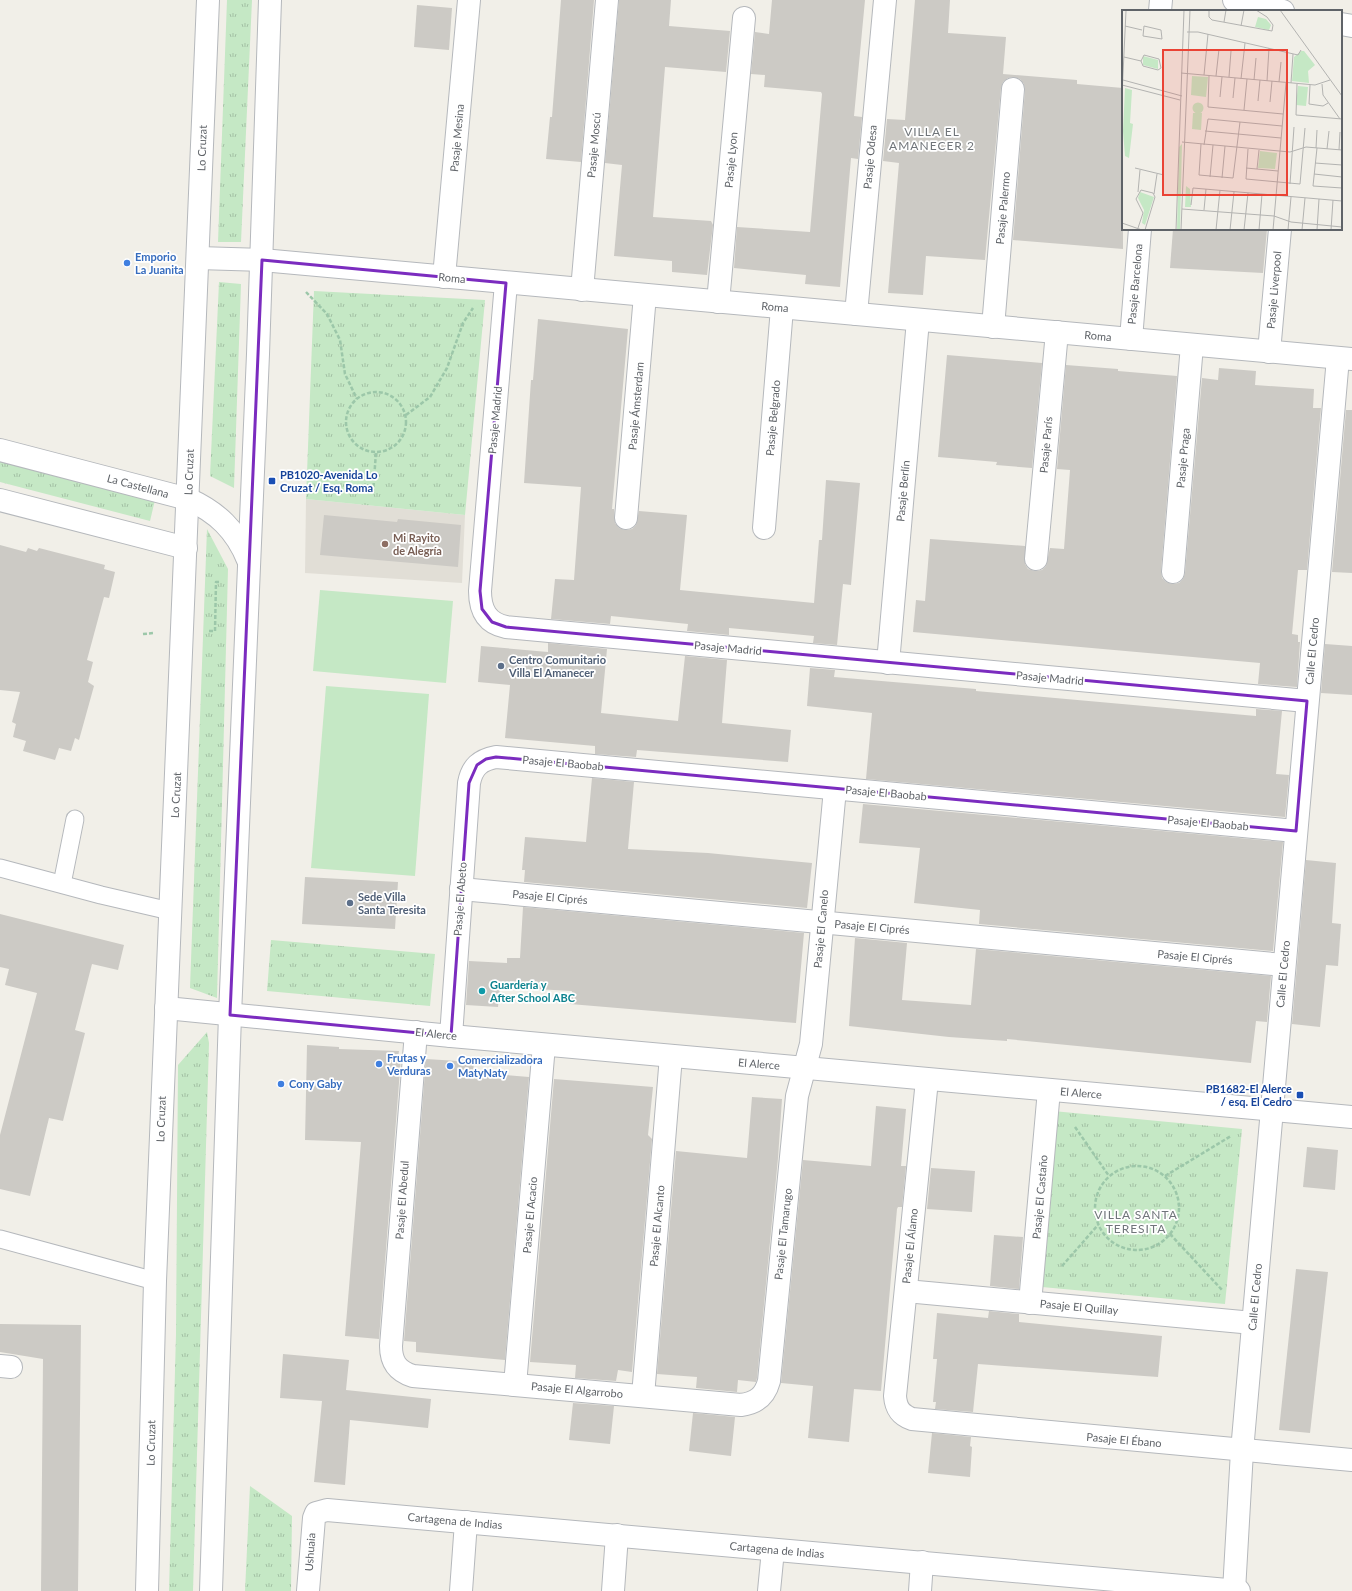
<svg xmlns="http://www.w3.org/2000/svg" width="1352" height="1591" viewBox="0 0 1352 1591" font-family="Lato,sans-serif">
<defs>
<pattern id="grass-tufts" width="24" height="20" patternUnits="userSpaceOnUse"><rect width="24" height="20" fill="#c5e8c5"/><path d="M3 7l-1-3M5 7V3M7 7l1-3M15 17l-1-3M17 17v-4M19 17l1-3" fill="none" stroke="#a3c0a4"/></pattern>
</defs>
<rect width="100%" height="100%" fill="#f1efe8"/>
<!-- education -->
<polygon fill="#e1ded6" points="306,499 465,515 462,583 305,573"/>
<!-- grass -->
<g fill="url(#grass-tufts)">
<polygon points="227,0 252,0 241,242 218,242"/>
<polygon points="219,282 241,284 234,488 210,476"/>
<polygon points="314,291 485,300 465,515 306,499"/>
<polygon points="0,461 155,500 150,521 0,482"/>
<polygon points="207,529 228,569 217,998 190,988"/>
<polygon points="271,940 435,954 430,1006 267,991"/>
<polygon points="207,1032 209,1043 193,1591 169,1591 176,1334 178,1065"/>
<polygon points="1053,1111 1242,1129 1225,1304 1042,1287"/>
<polygon points="250,1486 292,1516 291,1591 245,1591"/>
</g>
<!-- pitch -->
<g fill="#c5e8c5">
<polygon points="320,590 453,601 446,683 313,671"/>
<polygon points="326,686 429,694 415,876 311,868"/>
</g>
<!-- building -->
<g fill="#cccac5">
<polygon points="561,0 594,0 581,162 546,159 550,117 552,117"/>
<polygon points="619,0 671,0 669,26 730,31 726,72 665,67 653,217 711,221 713,225 707,275 672,272 672,261 614,256 622,165 605,163"/>
<polygon points="772,0 865,0 854,116 862,117 858,159 851,158 840,287 805,284 806,275 734,268 737,227 810,232 822,94 821,92 764,87 765,75 751,74 755,32 769,34"/>
<polygon points="915,0 950,0 948,33 1006,37 1003,74 1077,80 1077,84 1123,88 1123,249 1013,240 1025,90 1024,84 1020,79 1014,77 1008,78 1003,82 1001,88 985,260 926,256 923,295 888,293 899,163 883,161 887,119 905,120"/>
<polygon points="417,5 452,8 449,50 414,47"/>
<polygon points="1173,229 1267,229 1263,273 1170,268"/>
<polygon points="538,319 628,329 612,509 614,509 615,523 619,528 625,530 632,529 636,525 639,511 687,515 680,590 814,603 819,540 822,540 826,480 860,483 851,585 843,584 837,645 813,643 814,636 729,628 729,635 687,631 688,624 611,616 610,624 551,619 555,579 574,580 581,487 524,483 531,380 533,380"/>
<polygon points="947,355 1042,363 1032,468 996,465 997,462 938,457"/>
<polygon points="1066,365 1118,369 1118,371 1177,376 1161,571 1162,578 1166,582 1172,584 1179,583 1183,579 1185,573 1202,378 1218,380 1219,368 1256,371 1255,385 1314,389 1313,408 1321,408 1307,570 1298,570 1292,634 1298,635 1298,642 1300,642 1297,687 1258,684 1260,663 913,632 916,600 925,601 930,539 1025,546 1025,564 1028,569 1035,571 1042,570 1046,566 1050,548 1064,549 1070,470 1057,469"/>
<polygon points="1346,410 1352,410 1352,573 1332,572"/>
<polygon points="324,515 397,522 398,519 461,525 458,567 320,555"/>
<polygon points="0,545 26,552 28,548 37,551 39,548 105,565 104,569 115,572 109,598 104,597 87,660 93,662 88,682 94,686 79,740 75,738 71,751 59,748 55,760 23,751 26,741 13,737 16,724 12,722 20,692 0,690"/>
<polygon points="548,643 607,649 601,713 678,721 685,656 727,660 722,723 791,730 788,762 637,750 636,757 595,754 595,746 505,738 510,685 478,682 481,646 548,652"/>
<polygon points="1325,644 1352,646 1352,695 1321,693"/>
<polygon points="810,668 835,670 834,677 976,689 976,691 1256,716 1256,709 1282,711 1276,774 1289,775 1285,817 866,779 872,713 807,706"/>
<polygon points="592,778 634,782 628,849 708,853 812,863 807,908 524,882 525,870 522,870 525,837 586,842"/>
<polygon points="863,804 1283,842 1273,951 979,924 980,910 914,903 920,848 859,843"/>
<polygon points="1306,860 1336,863 1332,923 1341,924 1338,966 1326,965 1320,1027 1292,1024"/>
<polygon points="305,877 398,882 395,929 302,924"/>
<polygon points="523,907 804,933 796,1023 570,1004 572,991 500,987 498,1007 466,1005 469,961 507,963 507,958 520,958"/>
<polygon points="0,914 124,945 118,970 92,964 75,1030 85,1033 63,1121 49,1118 30,1196 0,1189 0,1135 37,993 5,985 9,969 0,967"/>
<polygon points="855,938 907,943 902,1000 971,1005 976,949 1271,976 1267,1022 1256,1021 1251,1063 1007,1039 1007,1041 949,1037 849,1026"/>
<polygon points="307,1045 339,1047 339,1049 399,1051 398,1057 401,1057 379,1339 345,1336 361,1142 305,1140"/>
<polygon points="426,1059 474,1062 473,1072 529,1077 505,1360 416,1352 416,1342 404,1341"/>
<polygon points="554,1079 653,1087 648,1135 652,1139 632,1372 618,1370 616,1381 575,1378 576,1365 530,1362"/>
<polygon points="752,1097 782,1099 778,1158 757,1378 756,1382 738,1380 737,1392 696,1388 697,1377 657,1374 676,1151 747,1158"/>
<polygon points="876,1106 906,1109 901,1166 906,1166 902,1207 898,1207 897,1209 881,1391 854,1389 849,1442 808,1438 813,1386 781,1383 803,1160 871,1166"/>
<polygon points="1307,1147 1338,1150 1335,1190 1303,1187"/>
<polygon points="931,1168 975,1171 972,1212 927,1209"/>
<polygon points="994,1235 1023,1237 1019,1289 990,1286"/>
<polygon points="1296,1269 1328,1272 1310,1433 1279,1430"/>
<polygon points="989,1311 1019,1314 1019,1322 1162,1336 1158,1377 978,1364 973,1412 935,1409 936,1402 933,1402 937,1359 933,1359 937,1313 988,1318"/>
<polygon points="0,1324 81,1325 78,1591 41,1591 43,1359 0,1352"/>
<polygon points="283,1354 349,1360 346,1390 431,1399 428,1428 350,1420 345,1485 314,1482 322,1401 280,1398"/>
<polygon points="573,1403 614,1406 610,1444 569,1440"/>
<polygon points="693,1413 735,1417 731,1456 689,1451"/>
<polygon points="932,1433 971,1437 970,1446 972,1447 970,1477 928,1473"/>
</g>
<g fill="none" stroke-linecap="round" stroke-linejoin="round">
<!-- service casing -->
<g stroke="#b5b8bc" stroke-width="19">
<g id="service">
<polyline points="0,868 101,895 170,911"/>
<polyline points="62,884 75,819"/>
<polyline points="0,1239 155,1281"/>
</g>
</g>
<!-- minor casing -->
<g stroke="#b5b8bc" stroke-width="24">
<g id="minor">
<polyline points="1234,0 1283,11"/>
<polyline points="1160,11 1161,0"/>
<polyline points="1341,24 1352,26"/>
<polyline points="198,258 262,260 1352,359"/>
<polyline points="444,277 469,0"/>
<path d="M506 283 480 591C480 610 487 623 506 627L1307 701"/>
<polyline points="582,290 607,0"/>
<polyline points="718,302 744,18"/>
<polyline points="856,314 885,0"/>
<polyline points="993,327 1013,89"/>
<polyline points="1131,339 1140,229"/>
<polyline points="1269,352 1280,229"/>
<path d="M0 450 188 499C217 512 236 530 248 560"/>
<polyline points="0,500 186,548"/>
<polyline points="626,518 645,295"/>
<polyline points="764,528 782,308"/>
<polyline points="1036,559 1057,332"/>
<polyline points="1173,572 1192,345"/>
<polyline points="888,663 918,320"/>
<polyline points="461,889 1284,965"/>
<polyline points="166,1008 451,1036 1352,1117"/>
<path d="M416 1032 391 1346C391 1362 397 1371 413 1376L741 1405C757 1403 765 1396 769 1381L797 1096 811 1044 835 789"/>
<path d="M451 1036 469 783C472 767 480 760 496 757L1296 831"/>
<path d="M927 1080 895 1396C896 1409 901 1415 912 1419L1352 1460"/>
<polyline points="906,1291 1253,1323"/>
<polyline points="1030,1303 1049,1090"/>
<polyline points="0,1366 11,1367"/>
<polyline points="515,1385 544,1045"/>
<polyline points="643,1396 671,1056"/>
<polyline points="147,1591 155,1281 208,0"/>
<polyline points="211,1591 230,1015 258,354 270,0"/>
<polyline points="308,1591 314,1518 316,1513 327,1510 1239,1591"/>
<polyline points="461,1591 466,1522"/>
<polyline points="613,1591 617,1535"/>
<polyline points="769,1591 773,1550"/>
<polyline points="920,1591 922,1562"/>
<polyline points="1234,1591 1242,1451 1338,358"/>
</g>
</g>
<!-- path -->
<g stroke="#9cc7a9" stroke-width="2.5" stroke-dasharray="4 2" stroke-linecap="butt">
<polyline points="306,292 327,314 340,340 345,374 357,399"/>
<circle cx="376" cy="422" r="30"/>
<polyline points="406,415 430,397 447,368 463,323 473,308"/>
<polyline points="373,493 376,452"/>
<polyline points="209,631 215,631 216,582 221,582"/>
<polyline points="143,634 154,633"/>
<polyline points="1075,1127 1109,1176"/>
<circle cx="1137" cy="1208" r="42"/>
<polyline points="1165,1176 1231,1136"/>
<polyline points="1170,1234 1223,1291"/>
<polyline points="1062,1266 1098,1225"/>
</g>
<!-- service -->
<use href="#service" stroke="#fff" stroke-width="17"/>
<!-- minor -->
<use href="#minor" stroke="#fff" stroke-width="22"/>
</g>
<!-- marked area -->
<path fill="none" stroke="#7b2cbf" stroke-width="3" stroke-linejoin="round" d="M262 260 506 283 480 591 482 609 492 622 506 627 1307 701 1296 831 496 757 486 759 477 765 469 783 451 1036 230 1015Z"/>
<!-- markers -->
<g fill="#3f7fe0" stroke="#fff" stroke-width="1.5">
<circle cx="127" cy="263" r="4"/>
<circle cx="379" cy="1064" r="4"/>
<circle cx="450" cy="1066" r="4"/>
<circle cx="281" cy="1084" r="4"/>
</g>
<g fill="#1a4fb4" stroke="#fff" stroke-width="1.5">
<rect x="268" y="477" width="8" height="8" rx="2"/>
<rect x="1296" y="1091" width="8" height="8" rx="2"/>
</g>
<circle fill="#8d6e63" stroke="#fff" stroke-width="1.5" cx="385" cy="544" r="4"/>
<g fill="#5c6f8a" stroke="#fff" stroke-width="1.5">
<circle cx="501" cy="666" r="4"/>
<circle cx="350" cy="903" r="4"/>
</g>
<circle fill="#0f9aa8" stroke="#fff" stroke-width="1.5" cx="482" cy="991" r="4"/>
<g text-anchor="middle" stroke-width="3.5" stroke-linejoin="round" paint-order="stroke">
<!-- street labels -->
<g font-size="11" fill="#5f6368" stroke="#fff">
<text transform="translate(457 138) rotate(-85)" y="4">Pasaje Mesina</text>
<text transform="translate(594 145) rotate(-85)" y="4">Pasaje Moscú</text>
<text transform="translate(202 148) rotate(-88)" y="4">Lo Cruzat</text>
<text transform="translate(870 157) rotate(-85)" y="4">Pasaje Odesa</text>
<text transform="translate(731 160) rotate(-85)" y="4">Pasaje Lyon</text>
<text transform="translate(1003 208) rotate(-85)" y="4">Pasaje Palermo</text>
<text transform="translate(452 278) rotate(5)" y="4">Roma</text>
<text transform="translate(1135 284) rotate(-85)" y="4">Pasaje Barcelona</text>
<text transform="translate(1274 290) rotate(-85)" y="4">Pasaje Liverpool</text>
<text transform="translate(775 307) rotate(5)" y="4">Roma</text>
<text transform="translate(1098 336) rotate(5)" y="4">Roma</text>
<text transform="translate(636 406) rotate(-85)" y="4">Pasaje Ámsterdam</text>
<text transform="translate(773 418) rotate(-85)" y="4">Pasaje Belgrado</text>
<text transform="translate(495 420) rotate(-85)" y="4">Pasaje Madrid</text>
<text transform="translate(1046 445) rotate(-85)" y="4">Pasaje París</text>
<text transform="translate(1183 458) rotate(-85)" y="4">Pasaje Praga</text>
<text transform="translate(189 472) rotate(-88)" y="4">Lo Cruzat</text>
<text transform="translate(138 486) rotate(15)" y="4">La Castellana</text>
<text transform="translate(903 491) rotate(-85)" y="4">Pasaje Berlín</text>
<text transform="translate(728 648) rotate(5)" y="4">Pasaje Madrid</text>
<text transform="translate(1312 651) rotate(-85)" y="4">Calle El Cedro</text>
<text transform="translate(1050 678) rotate(5)" y="4">Pasaje Madrid</text>
<text transform="translate(563 763) rotate(5)" y="4">Pasaje El Baobab</text>
<text transform="translate(886 793) rotate(5)" y="4">Pasaje El Baobab</text>
<text transform="translate(176 795) rotate(-87)" y="4">Lo Cruzat</text>
<text transform="translate(1208 823) rotate(5)" y="4">Pasaje El Baobab</text>
<text transform="translate(550 897) rotate(5)" y="4">Pasaje El Ciprés</text>
<text transform="translate(460 899) rotate(-86)" y="4">Pasaje El Abeto</text>
<text transform="translate(872 927) rotate(5)" y="4">Pasaje El Ciprés</text>
<text transform="translate(821 929) rotate(-85)" y="4">Pasaje El Canelo</text>
<text transform="translate(1195 957) rotate(5)" y="4">Pasaje El Ciprés</text>
<text transform="translate(1283 974) rotate(-85)" y="4">Calle El Cedro</text>
<text transform="translate(436 1034) rotate(6)" y="4">El Alerce</text>
<text transform="translate(759 1064) rotate(5)" y="4">El Alerce</text>
<text transform="translate(1081 1093) rotate(5)" y="4">El Alerce</text>
<text transform="translate(161 1119) rotate(-88)" y="4">Lo Cruzat</text>
<text transform="translate(1040 1197) rotate(-85)" y="4">Pasaje El Castaño</text>
<text transform="translate(402 1200) rotate(-86)" y="4">Pasaje El Abedul</text>
<text transform="translate(530 1215) rotate(-85)" y="4">Pasaje El Acacio</text>
<text transform="translate(657 1226) rotate(-85)" y="4">Pasaje El Alcanto</text>
<text transform="translate(783 1234) rotate(-84)" y="4">Pasaje El Tamarugo</text>
<text transform="translate(910 1246) rotate(-84)" y="4">Pasaje El Álamo</text>
<text transform="translate(1255 1297) rotate(-85)" y="4">Calle El Cedro</text>
<text transform="translate(1079 1307) rotate(5)" y="4">Pasaje El Quillay</text>
<text transform="translate(577 1390) rotate(5)" y="4">Pasaje El Algarrobo</text>
<text transform="translate(1124 1440) rotate(5)" y="4">Pasaje El Ébano</text>
<text transform="translate(151 1443) rotate(-89)" y="4">Lo Cruzat</text>
<text transform="translate(455 1521) rotate(5)" y="4">Cartagena de Indias</text>
<text transform="translate(777 1550) rotate(5)" y="4">Cartagena de Indias</text>
<text transform="translate(310 1552) rotate(-86)" y="4">Ushuaia</text>
</g>
<!-- shop labels -->
<g font-size="11" font-weight="bold" fill="#366cbe" stroke="#fff" text-anchor="start">
<text x="135" y="261">Emporio<tspan x="135" dy="13">La Juanita</tspan></text>
<text x="387" y="1062">Frutas y<tspan x="387" dy="13">Verduras</tspan></text>
<text x="458" y="1064">Comercializadora<tspan x="458" dy="13">MatyNaty</tspan></text>
<text x="289" y="1088">Cony Gaby</text>
</g>
<!-- transit labels -->
<g font-size="11" font-weight="bold" fill="#164399" stroke="#fff" text-anchor="start">
<text x="280" y="479">PB1020-Avenida Lo<tspan x="280" dy="13">Cruzat / Esq. Roma</tspan></text>
<text x="1292" y="1093" text-anchor="end">PB1682-El Alerce<tspan x="1292" dy="13">/ esq. El Cedro</tspan></text>
</g>
<!-- education labels -->
<g font-size="11" font-weight="bold" fill="#785e54" stroke="#fff" text-anchor="start">
<text x="393" y="542">Mi Rayito<tspan x="393" dy="13">de Alegría</tspan></text>
</g>
<!-- service labels -->
<g font-size="11" font-weight="bold" fill="#4e5e75" stroke="#fff" text-anchor="start">
<text x="509" y="664">Centro Comunitario<tspan x="509" dy="13">Villa El Amanecer</tspan></text>
<text x="358" y="901">Sede Villa<tspan x="358" dy="13">Santa Teresita</tspan></text>
</g>
<!-- culture labels -->
<g font-size="11" font-weight="bold" fill="#0d838f" stroke="#fff" text-anchor="start">
<text x="490" y="989">Guardería y<tspan x="490" dy="13">After School ABC</tspan></text>
</g>
<!-- neighbourhood labels -->
<g font-size="12" letter-spacing="1" fill="#70757a" stroke="#fff">
<text x="932" y="136">VILLA EL<tspan x="932" dy="14">AMANECER 2</tspan></text>
<text x="1136" y="1219">VILLA SANTA<tspan x="1136" dy="14">TERESITA</tspan></text>
</g>
</g>
<!-- overview -->
<g transform="translate(1122 10)">
<rect width="220" height="220" fill="#f1efe8"/>
<path d="M136 7 144 9 149 15 147 20 133 17ZM179 41H182L193 55 186 61 187 73 170 71 172 47ZM21 46 36 50V59L21 55ZM70 66 86 67 84 87 69 85ZM176 76 186 77 184 96 174 95ZM3 78 10 80 8 113 11 114 7 148 3 146 1 121ZM60 134 58 220H55L57 137ZM138 141 155 143 153 159 136 158ZM64 176 68 179 69 197H63ZM18 182 32 187 23 215 20 213 22 200 16 188Z" fill="#c5e8c5"/>
<path d="M70.5 98a5.5 5.5 0 1 1 11 0a5.5 5.5 0 1 1-11 0ZM71 103H80L79 120 70 119Z" fill="#c5e8c5"/>
<path fill="none" stroke="#b3b3b1" stroke-width="1" d="M87 0V7L90 10 150 21 151 15 145 7 134 0M158 0 220 86M102 12 104 0M3 16 20 20M22 16 39 20 40 29 21 26ZM119 16 122 0M65 22H76L176 45 179 40M2 47 19 51 21 56 36 60 39 58 37 49 22 45 19 51M59 63 193 75 208 70M82 65 86 24M87 66 86 97 161 104M94 66 97 39M107 67 109 41M119 69 123 33M1 70 60 86M132 70 134 48M145 71 147 38M157 72 159 52M169 73 171 44M175 74 174 105 220 109M200 74 201 85 218 109M0 75 58 90M188 75 187 94 201 96 206 93M0 85 4 1M98 87 100 67M111 88 113 68M136 91 138 70M148 92 150 71M122 100 125 69M83 121 159 128M0 128V147M60 132 168 142 184 137 220 140M79 134 77 165 111 168 118 112M82 135 86 109 160 116M194 138 195 120M195 138 191 176 220 178M126 139 124 169 178 174 183 118M205 139 207 121M217 140 218 122M193 153 220 155M13 158 42 165M124 158 156 161M135 159 137 140M192 164 220 167M88 167 91 135M100 168 103 136M168 174 172 117M16 182 18 160M32 184 35 164M69 195 71 178 220 191M60 199 152 206 169 212 220 217M82 200 84 179M0 213 20 220M16 218 21 203 14 189 19 180 31 183 33 187 23 220M54 220 62 0M59 220 68 0M94 220 98 180M108 220 112 182M122 220 126 183M137 220 140 184M151 220 164 73M166 220 169 187M180 220 183 188M195 220 197 189M209 220 211 190"/>
<path fill="#ea4335" fill-opacity="0.15" stroke="#ea4335" stroke-width="2" d="M41 40H165V185H41Z"/>
<rect width="220" height="220" fill="none" stroke="#5f6368" stroke-width="2"/>
</g>
</svg>
